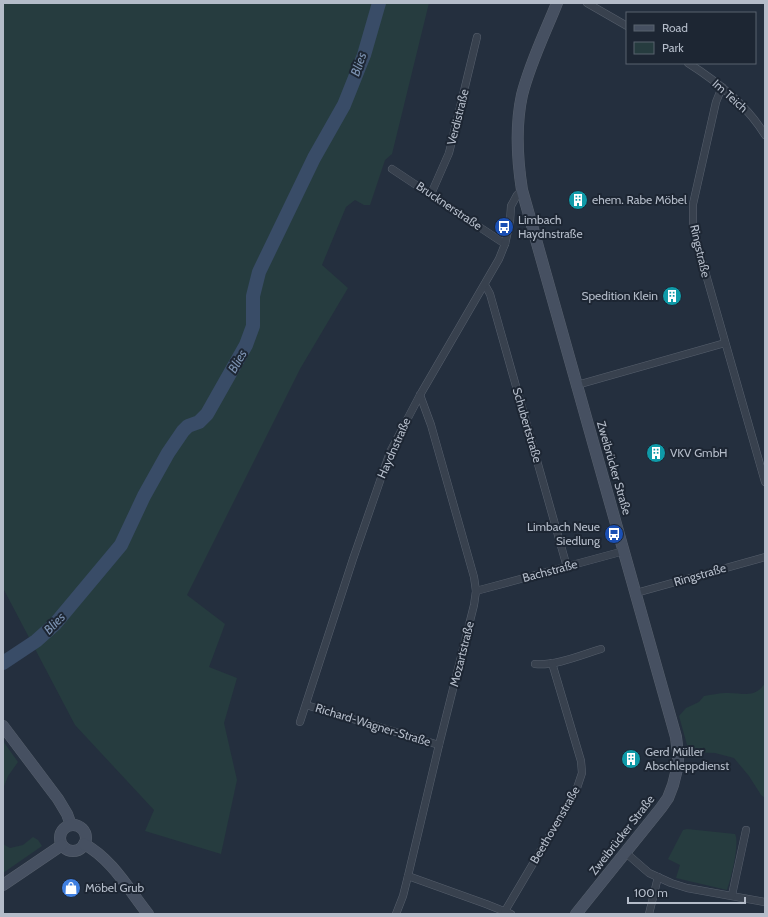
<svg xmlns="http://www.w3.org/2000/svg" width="768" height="917" viewBox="0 0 768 917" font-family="Cabin,sans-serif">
<rect width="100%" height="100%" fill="#242f3e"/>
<!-- green -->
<g fill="#263c3f">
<polygon points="3,3 429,3 392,154 385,160 370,205 364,205 355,200 346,207 322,265 348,288 300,369 187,595 225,624 209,667 237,678 224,723 237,780 221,854 145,831 154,810 75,725 3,588"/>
<path d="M765 683V798L761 795 749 776 734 758 715 753 689 752 679 716 686 708 699 702 704 696C711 695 719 693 726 693 741 692 755 700 765 683Z"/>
<polygon points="3,741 18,762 8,776 3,789"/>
<path d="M687 829 735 834C740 843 731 879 727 890L676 878 680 865 668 859 683 830Z"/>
<polygon points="33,837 38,840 42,846 3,873 3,844 10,848 23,845"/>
</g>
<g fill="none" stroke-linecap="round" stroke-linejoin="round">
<!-- river -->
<polyline stroke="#394c67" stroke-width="14" points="3,663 36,641 55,624 121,545 144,496 168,453 183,431 188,426 199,422 207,414 246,345 253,326 253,296 259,272 314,158 344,105 364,55 379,3"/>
<!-- street casing -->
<g stroke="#565f6c" stroke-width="8">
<g id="street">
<polyline points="587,3 627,26"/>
<path d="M688 63C718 82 747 105 765 135"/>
<polyline points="722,87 716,102 693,204 693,223 697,243 765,482"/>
<polyline points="392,169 505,244"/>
<polyline points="431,194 449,153 477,37"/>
<polyline points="485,285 490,294 567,567"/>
<polyline points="577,385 725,343"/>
<polyline points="476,591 624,551"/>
<polyline points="636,593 765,557"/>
<path d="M535 664C556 666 581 655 601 649"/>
<polyline points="306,705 439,745"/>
<polyline points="300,722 353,559 390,452 420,395 499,259 505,244 510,222 511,206 517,195 522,190"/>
<polyline points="626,853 649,873 671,883 687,888 765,902"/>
<polyline points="408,876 486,904 511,914"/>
<polyline points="732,895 746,830"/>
<polyline points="505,911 576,791 582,773 581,761 552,663"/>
<polyline points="396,914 403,896 408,876 439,745 474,605 476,591 474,577 431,425 420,395"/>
<polyline points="649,914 658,877"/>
</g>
</g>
<!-- secondary casing -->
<g stroke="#565f6c" stroke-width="12">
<g id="secondary">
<path d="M557 3C545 33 530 63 522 95 515 127 517 158 522 190L676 737 678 754V765L673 785 668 798 661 808 576 914"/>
<polyline points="3,726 58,799 67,814 71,825"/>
<circle cx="73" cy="838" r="13"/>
<path d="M84 844C112 859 129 890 148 914"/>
<polyline points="3,885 62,845"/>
</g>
</g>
<!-- street -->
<use href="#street" stroke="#38414e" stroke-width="7"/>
<!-- secondary -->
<use href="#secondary" stroke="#465061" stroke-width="11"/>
</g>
<!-- icons -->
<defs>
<g id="building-disc" transform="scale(1)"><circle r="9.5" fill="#0f9aa8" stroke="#1d2633"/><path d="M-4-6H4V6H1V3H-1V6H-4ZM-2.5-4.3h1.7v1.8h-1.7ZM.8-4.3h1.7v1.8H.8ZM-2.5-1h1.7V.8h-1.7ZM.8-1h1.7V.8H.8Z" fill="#fff"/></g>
<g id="bus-disc" transform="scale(1)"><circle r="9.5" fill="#1a4fb4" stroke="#1d2633"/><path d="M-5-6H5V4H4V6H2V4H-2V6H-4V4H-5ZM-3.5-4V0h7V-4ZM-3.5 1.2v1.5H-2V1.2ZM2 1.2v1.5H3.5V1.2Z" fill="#fff"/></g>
<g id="shop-disc" transform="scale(1)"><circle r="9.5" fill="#3f7fe0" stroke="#1d2633"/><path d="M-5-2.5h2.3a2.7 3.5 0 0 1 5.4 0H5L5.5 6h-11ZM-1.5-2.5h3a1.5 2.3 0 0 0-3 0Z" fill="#fff"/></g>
</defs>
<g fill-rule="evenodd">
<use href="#building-disc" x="578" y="200"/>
<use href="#bus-disc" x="504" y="227"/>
<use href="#building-disc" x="672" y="296"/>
<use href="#building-disc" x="656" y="453"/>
<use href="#bus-disc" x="614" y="534"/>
<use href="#building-disc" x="631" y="759"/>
<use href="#shop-disc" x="71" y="888"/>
</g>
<g text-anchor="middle" stroke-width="4" stroke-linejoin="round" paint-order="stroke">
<!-- street labels -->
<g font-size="12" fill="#b4bcc9" stroke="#1d2633">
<text transform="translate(730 96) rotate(42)" y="4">Im Teich</text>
<text transform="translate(458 117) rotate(-76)" y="4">Verdistraße</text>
<text transform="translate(449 206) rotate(34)" y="4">Brucknerstraße</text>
<text transform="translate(700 251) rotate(77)" y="4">Ringstraße</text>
<text transform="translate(527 425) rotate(74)" y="4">Schubertstraße</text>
<text transform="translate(394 448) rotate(-66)" y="4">Haydnstraße</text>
<text transform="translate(614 468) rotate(74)" y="4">Zweibrücker Straße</text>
<text transform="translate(550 571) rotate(-15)" y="4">Bachstraße</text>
<text transform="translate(700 575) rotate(-16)" y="4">Ringstraße</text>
<text transform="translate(462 654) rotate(-76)" y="4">Mozartstraße</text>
<text transform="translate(373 725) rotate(17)" y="4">Richard-Wagner-Straße</text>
<text transform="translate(555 825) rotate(-60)" y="4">Beethovenstraße</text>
<text transform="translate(622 835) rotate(-52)" y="4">Zweibrücker Straße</text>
</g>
<!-- poi labels -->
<g font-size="12" fill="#b4bcc9" stroke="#1d2633" text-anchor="start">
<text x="592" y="204">ehem. Rabe Möbel</text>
<text x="518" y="224">Limbach<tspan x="518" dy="14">Haydnstraße</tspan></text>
<text x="658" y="300" text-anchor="end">Spedition Klein</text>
<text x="670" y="457">VKV GmbH</text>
<text x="600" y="531" text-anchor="end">Limbach Neue<tspan x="600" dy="14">Siedlung</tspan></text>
<text x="645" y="756">Gerd Müller<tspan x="645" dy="14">Abschleppdienst</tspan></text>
<text x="85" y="892">Möbel Grub</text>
</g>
<!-- water labels -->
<g font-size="13" font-style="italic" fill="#7c92b1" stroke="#1d2633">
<text transform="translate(358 64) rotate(-71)" y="5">Blies</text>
<text transform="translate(237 361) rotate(-60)" y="5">Blies</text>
<text transform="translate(54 623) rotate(-46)" y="5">Blies</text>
</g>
</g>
<!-- border -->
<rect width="768" height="917" fill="none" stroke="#b4bcc9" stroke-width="8"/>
<!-- legend -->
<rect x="626" y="12" width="130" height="52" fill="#1d2633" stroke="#59626f"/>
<rect x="634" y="25" width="20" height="6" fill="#465061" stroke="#59626f"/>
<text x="662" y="32" font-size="12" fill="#b4bcc9">Road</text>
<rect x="634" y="42" width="20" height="12" fill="#263c3f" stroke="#59626f"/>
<text x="662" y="52" font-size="12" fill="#b4bcc9">Park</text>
<!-- scale -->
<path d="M628 897v6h117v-6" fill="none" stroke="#b4bcc9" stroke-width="2"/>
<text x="634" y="897" font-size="12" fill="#b4bcc9" stroke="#1d2633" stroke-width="3" paint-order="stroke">100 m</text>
</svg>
